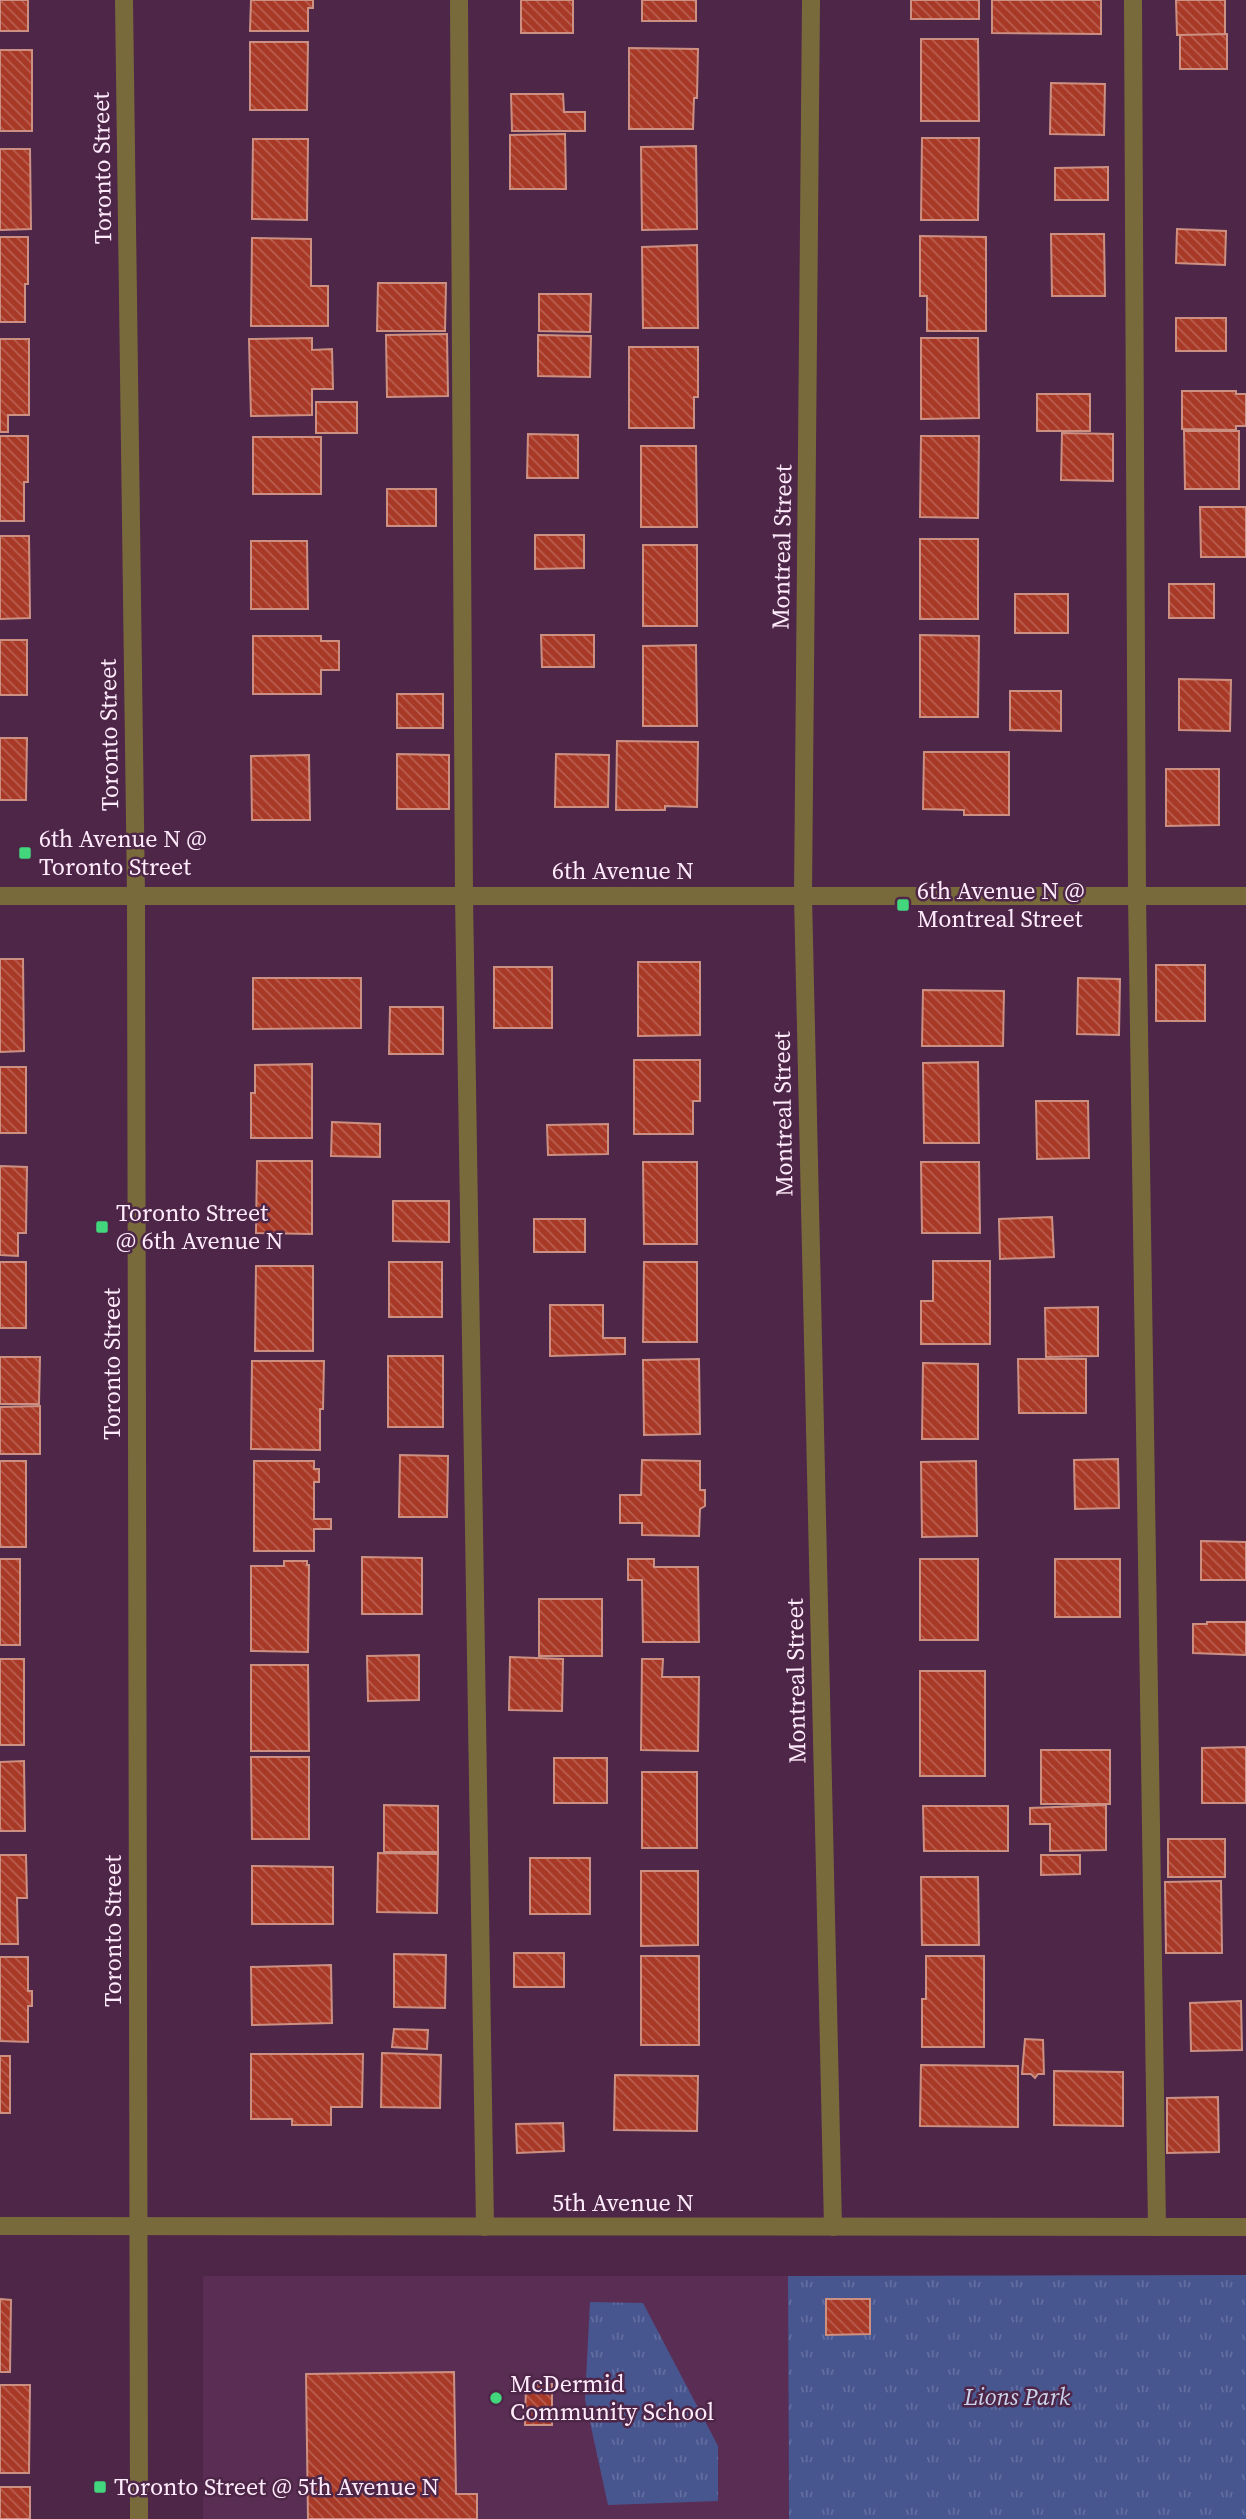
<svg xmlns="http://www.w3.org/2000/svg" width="1246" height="2519" viewBox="0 0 1246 2519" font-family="'Source Serif 4',serif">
<defs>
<pattern id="park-tufts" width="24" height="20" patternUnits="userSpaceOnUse" patternTransform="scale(1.75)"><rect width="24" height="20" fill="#485690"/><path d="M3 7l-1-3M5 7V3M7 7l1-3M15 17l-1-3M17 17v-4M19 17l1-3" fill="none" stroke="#636ea0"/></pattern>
<pattern id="building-back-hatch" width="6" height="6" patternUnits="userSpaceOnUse" patternTransform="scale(1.75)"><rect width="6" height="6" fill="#a83926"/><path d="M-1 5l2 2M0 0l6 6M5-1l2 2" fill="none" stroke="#b95f51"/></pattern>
</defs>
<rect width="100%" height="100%" fill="#4d2648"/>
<!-- built -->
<polygon fill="#5a2e54" points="203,2276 788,2276 789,2519 203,2519"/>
<!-- park -->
<g fill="url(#park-tufts)">
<polygon points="1246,2275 1246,2519 789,2519 788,2276"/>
<polygon points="590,2302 643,2303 718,2446 718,2501 608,2505 585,2399"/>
</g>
<!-- building -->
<g fill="url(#building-back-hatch)" stroke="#cc9083" stroke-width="2">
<rect x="0" y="0" width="28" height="31"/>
<polygon points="251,0 313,0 313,8 308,8 308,31 250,31"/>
<rect x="521" y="0" width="52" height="33"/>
<rect x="642" y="0" width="54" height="21"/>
<rect x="911" y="0" width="68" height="19"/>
<polygon points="992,0 1101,0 1101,34 992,33"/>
<polygon points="1176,0 1225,0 1225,35 1177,35"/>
<polygon points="1227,34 1227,69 1180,69 1180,35"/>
<polygon points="921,39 978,39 979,121 921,121"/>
<polygon points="250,42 308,42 307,110 250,110"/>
<polygon points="629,48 698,49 697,98 694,98 693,129 629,129"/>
<rect x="0" y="50" width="32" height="81"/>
<polygon points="1051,83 1105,84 1104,135 1050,134"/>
<polygon points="511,94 563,94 564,112 585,112 585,131 512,131"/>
<polygon points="565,134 566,189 510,189 510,135"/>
<polygon points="922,138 979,138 978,220 921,220"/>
<polygon points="253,139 308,139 307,220 252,219"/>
<polygon points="696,146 697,229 642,230 641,147"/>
<polygon points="0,149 30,149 31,229 0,230"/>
<polygon points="1108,167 1108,200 1055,200 1055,168"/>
<polygon points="1177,229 1226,231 1225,265 1176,263"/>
<polygon points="1051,234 1104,234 1105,296 1052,296"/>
<polygon points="920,236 986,237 986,331 927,331 927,296 920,296"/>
<polygon points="0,237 28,237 28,284 25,284 25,322 0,322"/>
<polygon points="252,238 311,239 311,286 328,286 328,326 251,326"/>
<polygon points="697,245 698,328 643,328 642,247"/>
<polygon points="378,283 446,283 445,331 377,331"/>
<polygon points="539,294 591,294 590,332 539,331"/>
<rect x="1176" y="318" width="50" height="33"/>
<polygon points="447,334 448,396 387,397 386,335"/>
<polygon points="538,335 591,336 590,377 538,376"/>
<polygon points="312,338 312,350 332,349 333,389 312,389 312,415 251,416 249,339"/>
<polygon points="921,338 978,338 979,418 921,419"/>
<polygon points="0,339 29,339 29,415 8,415 8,432 0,432"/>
<polygon points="629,347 698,347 698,397 694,397 694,428 629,428"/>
<polygon points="1182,391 1236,391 1236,394 1246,394 1246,426 1236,426 1236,430 1182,429"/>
<rect x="1037" y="394" width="53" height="37"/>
<rect x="316" y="402" width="41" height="31"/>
<polygon points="1184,431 1239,431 1239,489 1185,489"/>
<polygon points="1062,433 1113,434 1113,481 1061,480"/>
<polygon points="528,434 578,435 578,478 527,478"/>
<polygon points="0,436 28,436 28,482 24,482 24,521 0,521"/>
<polygon points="921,436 979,436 978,518 920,517"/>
<rect x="253" y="437" width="68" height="57"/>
<polygon points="641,446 696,446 697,527 641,527"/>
<rect x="387" y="489" width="49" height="37"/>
<polygon points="1200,507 1246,507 1246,557 1201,557"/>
<polygon points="535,535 584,535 584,568 535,569"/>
<polygon points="0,536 29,536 30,618 0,619"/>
<rect x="920" y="539" width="58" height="80"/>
<polygon points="251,541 307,541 308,609 251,609"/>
<rect x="643" y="545" width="54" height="81"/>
<rect x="1169" y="584" width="45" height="34"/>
<rect x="1015" y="594" width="53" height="39"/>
<polygon points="541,635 594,635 594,667 542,667"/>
<polygon points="920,635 979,636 978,717 920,717"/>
<polygon points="253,636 321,636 321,641 339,641 339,670 321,670 321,694 253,694"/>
<rect x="0" y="640" width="27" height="55"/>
<polygon points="696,645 697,726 643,726 643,646"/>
<polygon points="1179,679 1231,680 1230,731 1179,730"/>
<polygon points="1010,691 1061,691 1061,731 1010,730"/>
<rect x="397" y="694" width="46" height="34"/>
<polygon points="0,738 27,738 26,800 0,800"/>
<polygon points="617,741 698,742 697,807 665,806 665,810 616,810"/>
<polygon points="924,752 1009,752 1009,815 964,815 964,810 923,809"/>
<polygon points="397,754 449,755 449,809 397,809"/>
<polygon points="556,754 609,755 608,807 555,807"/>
<polygon points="309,755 310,820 252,820 251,756"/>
<polygon points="1166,769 1219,769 1219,825 1166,826"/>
<polygon points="0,959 23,959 24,1051 0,1052"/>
<polygon points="638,962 700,962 700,1035 638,1036"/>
<rect x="1156" y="965" width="49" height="56"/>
<rect x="494" y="967" width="58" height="61"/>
<polygon points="253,978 361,978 361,1028 253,1029"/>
<polygon points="1078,978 1120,979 1119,1035 1077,1034"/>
<polygon points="923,990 1004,991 1003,1046 922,1046"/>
<polygon points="390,1007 443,1007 443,1054 389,1054"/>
<polygon points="634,1060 700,1060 700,1101 693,1101 693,1134 634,1134"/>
<polygon points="978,1062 979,1143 924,1143 923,1063"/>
<polygon points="312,1064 312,1138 251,1138 251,1093 255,1093 255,1065"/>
<rect x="0" y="1067" width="26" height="66"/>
<polygon points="1036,1101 1088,1101 1089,1158 1037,1159"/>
<polygon points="332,1122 380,1124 380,1157 331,1156"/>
<polygon points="608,1124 608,1154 548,1155 547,1125"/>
<polygon points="257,1161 312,1161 312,1234 256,1233"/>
<polygon points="643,1162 697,1162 697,1244 644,1244"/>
<polygon points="921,1162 979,1162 980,1233 922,1233"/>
<polygon points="0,1166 27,1167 26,1233 18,1233 18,1256 0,1255"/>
<polygon points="393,1201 449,1201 449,1242 393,1241"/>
<polygon points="1052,1217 1054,1257 1000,1259 999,1219"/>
<rect x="534" y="1219" width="51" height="33"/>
<polygon points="933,1261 990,1261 990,1344 921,1344 921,1301 933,1301"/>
<rect x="0" y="1262" width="26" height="66"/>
<rect x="389" y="1262" width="53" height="55"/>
<polygon points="644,1262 697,1262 697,1342 643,1342"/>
<polygon points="256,1266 313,1266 313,1351 255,1351"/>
<polygon points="550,1305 603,1305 603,1338 625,1338 625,1354 550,1356"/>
<polygon points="1098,1307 1098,1356 1046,1357 1045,1308"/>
<rect x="388" y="1356" width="55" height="71"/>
<polygon points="0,1357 40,1357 39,1404 0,1404"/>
<polygon points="699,1359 700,1434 644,1435 643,1360"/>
<polygon points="1018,1359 1086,1359 1086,1413 1019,1413"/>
<polygon points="252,1361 324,1361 323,1409 320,1409 320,1450 251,1449"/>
<polygon points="923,1363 978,1364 978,1439 922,1439"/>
<polygon points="40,1406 40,1454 0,1454 0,1407"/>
<polygon points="400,1455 448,1456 447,1517 399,1517"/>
<polygon points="1118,1459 1119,1508 1075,1509 1074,1460"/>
<polygon points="642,1460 700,1461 700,1490 705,1490 705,1506 700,1509 699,1536 642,1535 642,1523 620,1523 620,1495 641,1495"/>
<rect x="0" y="1461" width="26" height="86"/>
<polygon points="254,1461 314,1461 314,1469 319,1469 319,1482 314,1482 314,1519 331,1519 331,1529 314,1529 314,1551 254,1551"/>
<polygon points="976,1461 977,1536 922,1537 921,1462"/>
<polygon points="1201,1541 1246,1542 1246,1580 1201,1580"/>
<polygon points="362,1557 422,1558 422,1614 362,1614"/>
<rect x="0" y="1559" width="20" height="86"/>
<polygon points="628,1559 654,1559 654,1567 698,1567 699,1642 643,1642 642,1580 628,1580"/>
<rect x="920" y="1559" width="58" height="81"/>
<rect x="1055" y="1559" width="65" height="58"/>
<polygon points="284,1561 307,1561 307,1565 309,1565 308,1652 251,1651 251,1566 284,1566"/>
<rect x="539" y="1599" width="63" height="57"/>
<polygon points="1207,1622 1246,1622 1246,1655 1193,1653 1193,1624 1207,1624"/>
<polygon points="419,1655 419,1700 368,1701 367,1656"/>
<polygon points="510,1657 563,1659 562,1711 509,1710"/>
<rect x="0" y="1659" width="24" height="86"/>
<polygon points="642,1659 663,1659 662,1677 699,1677 698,1751 641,1750"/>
<polygon points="251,1665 308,1665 309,1751 251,1751"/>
<rect x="920" y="1671" width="65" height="105"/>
<polygon points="1246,1747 1246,1803 1202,1803 1202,1748"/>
<rect x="1041" y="1750" width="69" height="54"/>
<polygon points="251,1757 309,1757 309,1839 252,1839"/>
<rect x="554" y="1758" width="53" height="45"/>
<polygon points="24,1761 25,1831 0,1831 0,1762"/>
<rect x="642" y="1772" width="55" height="76"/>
<polygon points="384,1805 438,1806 438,1852 384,1852"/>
<polygon points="1106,1805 1106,1850 1050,1851 1050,1824 1030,1824 1030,1808"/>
<polygon points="923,1806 1008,1806 1008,1851 924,1851"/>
<rect x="1168" y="1839" width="57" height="38"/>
<polygon points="378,1853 438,1854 437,1913 377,1912"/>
<polygon points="0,1855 26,1855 27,1898 17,1898 18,1944 0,1944"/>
<polygon points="1041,1855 1080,1855 1080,1874 1041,1875"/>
<rect x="530" y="1858" width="60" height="56"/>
<polygon points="252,1866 333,1867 333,1924 252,1924"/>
<polygon points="641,1871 698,1871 698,1945 641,1946"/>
<polygon points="921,1877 978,1877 979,1945 922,1945"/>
<polygon points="1221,1881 1222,1953 1166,1953 1165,1882"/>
<rect x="514" y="1953" width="50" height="34"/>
<polygon points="394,1954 446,1955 445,2008 394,2007"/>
<rect x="641" y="1956" width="58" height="89"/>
<polygon points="926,1956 984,1956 984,2047 922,2047 922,1999 926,1999"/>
<polygon points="0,1957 28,1957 28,1991 32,1991 32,2006 28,2006 28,2042 0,2041"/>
<polygon points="331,1965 332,2023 252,2025 251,1967"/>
<polygon points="1241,2001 1242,2050 1191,2051 1190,2003"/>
<polygon points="394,2029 428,2030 427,2049 392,2047"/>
<polygon points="1025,2039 1043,2040 1044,2074 1038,2074 1035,2078 1031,2074 1022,2074"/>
<polygon points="382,2053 441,2055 440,2108 381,2107"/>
<polygon points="251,2054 363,2054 362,2107 331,2107 331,2125 292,2125 292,2119 251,2119"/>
<rect x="0" y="2056" width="10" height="57"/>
<polygon points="921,2065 1018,2066 1018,2127 920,2126"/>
<polygon points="1054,2071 1123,2072 1123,2126 1054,2125"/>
<polygon points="615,2075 698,2076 697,2131 614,2130"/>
<polygon points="1218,2097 1219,2152 1167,2153 1167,2098"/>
<polygon points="563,2123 564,2151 517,2153 516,2124"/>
<polygon points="0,2299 11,2300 10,2372 0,2372"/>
<polygon points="826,2299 870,2299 870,2334 826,2335"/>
<polygon points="454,2372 456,2494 477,2494 477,2519 308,2519 306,2374"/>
<polygon points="526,2384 552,2384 552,2425 525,2425"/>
<polygon points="0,2385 30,2385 29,2473 0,2473"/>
<rect x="0" y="2487" width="30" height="32"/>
</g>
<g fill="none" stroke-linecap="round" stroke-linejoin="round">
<!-- minor -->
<g stroke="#796a3c" stroke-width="18">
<polyline points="124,0 136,896 139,2519"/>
<polyline points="459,0 464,896 485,2227"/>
<polyline points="811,0 803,896 833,2227"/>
<polyline points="1133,0 1137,896 1157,2227"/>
<polyline points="0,896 1246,896"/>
<polyline points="0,2226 1246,2227"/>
</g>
</g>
<!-- markers -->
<g fill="#42d77c" stroke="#4d2648" stroke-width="2.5">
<rect x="18" y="846" width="14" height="14" rx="3.5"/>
<rect x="896" y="898" width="14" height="14" rx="3.5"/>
<rect x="95" y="1220" width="14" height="14" rx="3.5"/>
<circle cx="496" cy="2398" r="7"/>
<rect x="93" y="2480" width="14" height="14" rx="3.5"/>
</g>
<g text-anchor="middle" stroke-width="5" stroke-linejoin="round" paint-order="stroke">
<!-- street labels -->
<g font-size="24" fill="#ffebfb" stroke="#4d2648">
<text transform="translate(102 168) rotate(-91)" y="8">Toronto Street</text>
<text transform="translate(782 547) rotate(-89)" y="8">Montreal Street</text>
<text transform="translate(109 735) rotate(-91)" y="8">Toronto Street</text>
<text x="623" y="879">6th Avenue N</text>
<text transform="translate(783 1114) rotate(-91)" y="8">Montreal Street</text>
<text transform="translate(112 1364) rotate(-90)" y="8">Toronto Street</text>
<text transform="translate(796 1681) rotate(-91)" y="8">Montreal Street</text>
<text transform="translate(113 1931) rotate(-90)" y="8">Toronto Street</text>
<text x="623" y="2211">5th Avenue N</text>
</g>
<!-- poi labels -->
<g font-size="24" fill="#ffebfb" stroke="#4d2648" text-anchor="start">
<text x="39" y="847">6th Avenue N @<tspan x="39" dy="28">Toronto Street</tspan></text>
<text x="917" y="899">6th Avenue N @<tspan x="917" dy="28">Montreal Street</tspan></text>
<text x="116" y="1221">Toronto Street<tspan x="116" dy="28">@ 6th Avenue N</tspan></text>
<text x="510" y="2392">McDermid<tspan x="510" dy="28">Community School</tspan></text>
<text x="114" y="2495">Toronto Street @ 5th Avenue N</text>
</g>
<!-- park labels -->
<g font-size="24" font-style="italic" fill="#ccd4ed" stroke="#4d2648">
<text x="1017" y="2405">Lions Park</text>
</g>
</g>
</svg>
